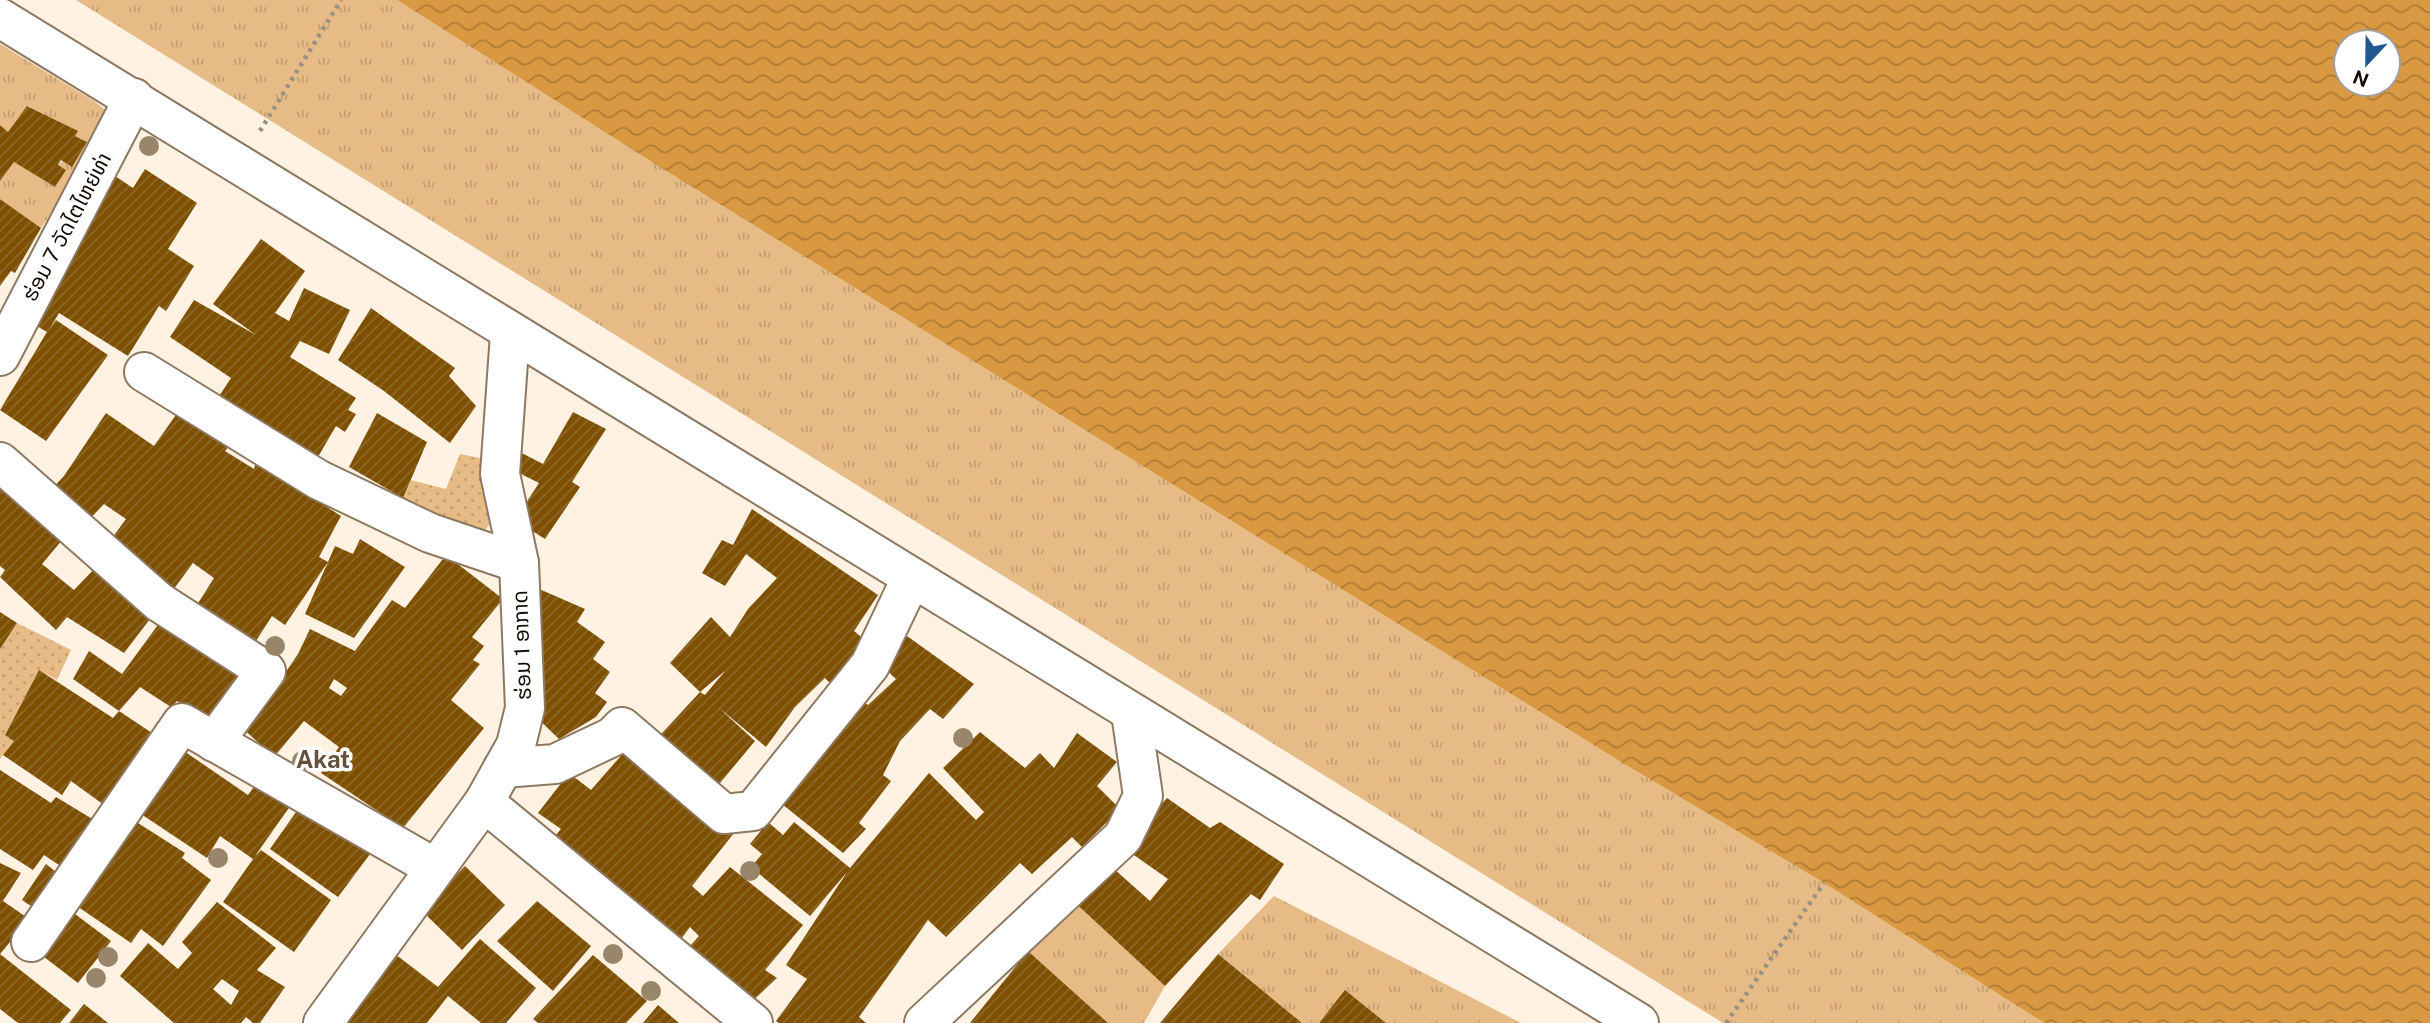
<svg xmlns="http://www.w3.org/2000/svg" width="2430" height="1023" viewBox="0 0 2430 1023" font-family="'Public Sans','Noto Sans Lao',sans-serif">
<defs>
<pattern id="grass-tufts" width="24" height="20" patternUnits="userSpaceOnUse" patternTransform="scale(1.75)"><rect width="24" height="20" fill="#e6bb85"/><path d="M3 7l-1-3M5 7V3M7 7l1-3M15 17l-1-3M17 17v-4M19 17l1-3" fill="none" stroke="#c4a071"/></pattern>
<pattern id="park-dots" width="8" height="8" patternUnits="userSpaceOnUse" patternTransform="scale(1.75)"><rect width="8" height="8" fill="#e6bb85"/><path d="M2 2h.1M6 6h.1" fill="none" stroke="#c4a071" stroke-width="1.8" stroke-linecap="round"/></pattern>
<pattern id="water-waves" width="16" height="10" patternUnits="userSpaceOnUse" patternTransform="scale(1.75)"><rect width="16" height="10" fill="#d99942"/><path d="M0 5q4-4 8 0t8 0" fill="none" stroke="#af7b35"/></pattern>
<pattern id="building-hatch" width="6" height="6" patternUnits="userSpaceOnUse" patternTransform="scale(1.75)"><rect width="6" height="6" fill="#7e5000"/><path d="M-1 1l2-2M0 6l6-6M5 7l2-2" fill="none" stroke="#8c6a2d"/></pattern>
</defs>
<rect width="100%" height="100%" fill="#fff2e2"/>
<!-- grass -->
<g fill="url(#grass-tufts)">
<polygon points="76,0 397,0 655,164 1616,759 1824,883 2044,1023 1723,1023"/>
<polygon points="0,44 94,101 112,115 98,144 41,228 0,199 0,181 14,162 55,187 65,171 58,165 87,142 75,136 77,131 28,106 8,132 0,125"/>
<polygon points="1274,896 1521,1023 1386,1023 1345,991 1319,1023 1302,1023 1218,954"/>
<polygon points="1072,900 1165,986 1144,1023 1108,1023 1028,951"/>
</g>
<!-- park -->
<g fill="url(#park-dots)">
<polygon points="460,454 485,459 499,514 479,536 403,498 411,480 446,489"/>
<polygon points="17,623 71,650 57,680 39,670 5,734 14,741 0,759 0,649"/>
</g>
<!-- water -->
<path fill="url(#water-waves)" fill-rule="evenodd" d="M397 0H2430V1023H2044L1824 883 1616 759 655 164ZM2346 42H2388V84H2346Z"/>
<!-- building -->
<g fill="url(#building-hatch)" fill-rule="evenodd">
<polygon points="27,106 78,131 75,136 87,142 72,167 61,160 58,165 66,170 55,187 14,162 0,181 0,125 8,132"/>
<polygon points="145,169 197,203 168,249 194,266 166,311 159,306 128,356 59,313 50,328 56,320 108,355 46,441 0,410 47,332 30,322 106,170 133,188"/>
<polygon points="0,199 41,228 15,273 11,271 0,286"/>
<polygon points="261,239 305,271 275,313 289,321 304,288 350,310 329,354 300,341 290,357 356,398 348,410 356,414 345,432 336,426 315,462 216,401 231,378 170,337 194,300 256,335 213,304"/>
<polygon points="371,308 455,368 449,376 476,406 450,443 384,391 338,360"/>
<polygon points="178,412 229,446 225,451 254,469 256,462 341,516 319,557 328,562 335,546 353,554 360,539 405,567 354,638 305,614 328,562 285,625 272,616 252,647 195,608 214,578 193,563 173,590 110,541 126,519 104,504 88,521 50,491 64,476 106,413 154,446"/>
<polygon points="573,412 606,429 572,482 580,487 545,539 515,520 539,483 505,466 512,448 543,464"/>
<polygon points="377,413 427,442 403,498 349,467"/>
<polygon points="0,483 63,539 42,564 74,590 99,564 153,615 124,653 67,617 56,630 0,577 5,570 0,566"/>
<polygon points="752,509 878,595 854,631 866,641 831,684 825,678 795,707 766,747 718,707 755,741 710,795 652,744 700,692 705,695 725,671 700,692 670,663 711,617 730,637 748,609 777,578 746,554 725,586 702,573 722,540 733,545"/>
<path d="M446 555 503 599 472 637 484 646 473 660 480 664 451 700 484 728 403 828 321 773 339 747 304 721 274 757 239 725 275 688 298 654 310 629 355 651 392 600 405 608ZM334 679 347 688 341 696 329 688Z"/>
<polygon points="530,585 585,609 577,622 605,642 593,659 610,672 595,693 607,702 596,717 559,739 530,711"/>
<polygon points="0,612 17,623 0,649"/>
<polygon points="163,618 248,672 210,721 177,701 171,707 140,687 119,711 158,737 111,810 71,781 62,795 3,755 14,741 5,735 39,670 113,718 119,711 73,679 89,651 122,674"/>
<polygon points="907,636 974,684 943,719 930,709 900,741 883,775 891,781 859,823 866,829 843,853 772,796 855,696 868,705 896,679 884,668"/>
<polygon points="980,732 1025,768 1040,753 1054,768 1077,733 1117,762 1097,786 1120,809 1082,847 1072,837 1032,874 1020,863 946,937 928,920 859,1017 866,1023 779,1023 776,1021 807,979 786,965 847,872 810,916 751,867 762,854 750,844 768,822 783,835 794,822 850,868 929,773 976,820 984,812 943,768"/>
<polygon points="181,749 248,795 260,779 293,802 255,856 261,850 331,900 294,952 223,902 253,859 220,836 207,858 138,812"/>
<polygon points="626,750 734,833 692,886 703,896 730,867 803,925 765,970 777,978 746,1007 684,953 699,936 690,927 681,939 551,841 561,829 538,813 569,773 591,790"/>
<polygon points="0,770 45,799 51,803 56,797 99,823 68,871 44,855 33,870 0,849"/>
<polygon points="1167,798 1210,828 1220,822 1284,864 1260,900 1251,894 1165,986 1072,900 1105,861 1150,901 1168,879 1124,848"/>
<polygon points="301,805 373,850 338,897 270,849"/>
<polygon points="127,816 185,853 182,858 211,880 163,946 141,929 131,943 71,902"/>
<polygon points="0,863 21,873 3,901 29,919 0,954"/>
<polygon points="46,864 66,880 41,913 22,900"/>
<polygon points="465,866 505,905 462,950 422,911"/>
<polygon points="537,901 591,946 553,991 497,941"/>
<path d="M217 902 276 948 257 970 285 987 260 1023H253L246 1017 241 1023H174L120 976 148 943 178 969 192 953 182 942ZM222 979 239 991 231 1005 213 989Z"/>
<polygon points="67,908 111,941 78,983 35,950"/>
<polygon points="480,939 536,988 506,1023 481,1023 448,996 427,1023 342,1023 395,954 438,987"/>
<polygon points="1028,951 1108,1023 970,1023"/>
<polygon points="0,954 71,1010 60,1023 18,1023 0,1009"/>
<polygon points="1218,954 1302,1023 1160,1023"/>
<polygon points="593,955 647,1001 626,1023 538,1023 533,1019"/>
<polygon points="1345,990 1386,1023 1319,1023"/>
<polygon points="84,1004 108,1023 69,1023"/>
<polygon points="658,1005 679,1023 643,1023"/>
</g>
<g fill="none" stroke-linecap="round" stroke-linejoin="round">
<!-- street casing -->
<g stroke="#8d7962" stroke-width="42">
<g id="street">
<polyline points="0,18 1639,1023"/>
<polyline points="0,356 134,98"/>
<polyline points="144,372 319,480 430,533 519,563"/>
<polyline points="0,462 159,602 266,671 214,742"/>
<polyline points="503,768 555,764 612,737 622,727 724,814 753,811 870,665 911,579"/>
<polyline points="484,802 753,1023"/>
<polyline points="31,942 182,723 435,868"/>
<polyline points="323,1023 484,802 516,745 525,708 519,563 500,474 510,334"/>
<polyline points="924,1023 1123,837 1143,796 1131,713"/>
</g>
</g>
<!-- path -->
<g stroke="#998f82" stroke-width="4.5" stroke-dasharray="3.5 5" stroke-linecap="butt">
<polyline points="260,131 341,0"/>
<polyline points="1726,1023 1824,883"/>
</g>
<!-- street -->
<use href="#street" stroke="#fff" stroke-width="38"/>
</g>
<!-- trees -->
<g fill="#998569">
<circle cx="149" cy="146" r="10"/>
<circle cx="275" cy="646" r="10"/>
<circle cx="963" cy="738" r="10"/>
<circle cx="302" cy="761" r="10"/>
<circle cx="218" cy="858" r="10"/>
<circle cx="750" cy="871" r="10"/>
<circle cx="613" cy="954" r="10"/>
<circle cx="108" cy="957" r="10"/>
<circle cx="96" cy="978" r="10"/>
<circle cx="651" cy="991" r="10"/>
</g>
<g text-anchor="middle" stroke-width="7" stroke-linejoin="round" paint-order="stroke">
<!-- street labels -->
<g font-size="21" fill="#130c04" stroke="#fff">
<text transform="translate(67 227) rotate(-62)" y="7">ຮ່ອມ 7 ວັດໄຕໄຫຍ່ທ່າ</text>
<text transform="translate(522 645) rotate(-92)" y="7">ຮ່ອມ 1 ອາກາດ</text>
</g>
<!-- quarter labels -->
<g font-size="24" font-weight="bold" fill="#63513b" stroke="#fff">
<text x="323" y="768">Akat</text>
</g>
</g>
<!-- north arrow -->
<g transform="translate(2367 63) rotate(202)"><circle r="33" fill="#ffffff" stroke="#a19e9b" stroke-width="2"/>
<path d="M0-5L12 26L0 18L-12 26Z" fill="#225890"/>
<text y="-10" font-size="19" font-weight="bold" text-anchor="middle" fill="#130c04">N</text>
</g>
</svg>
